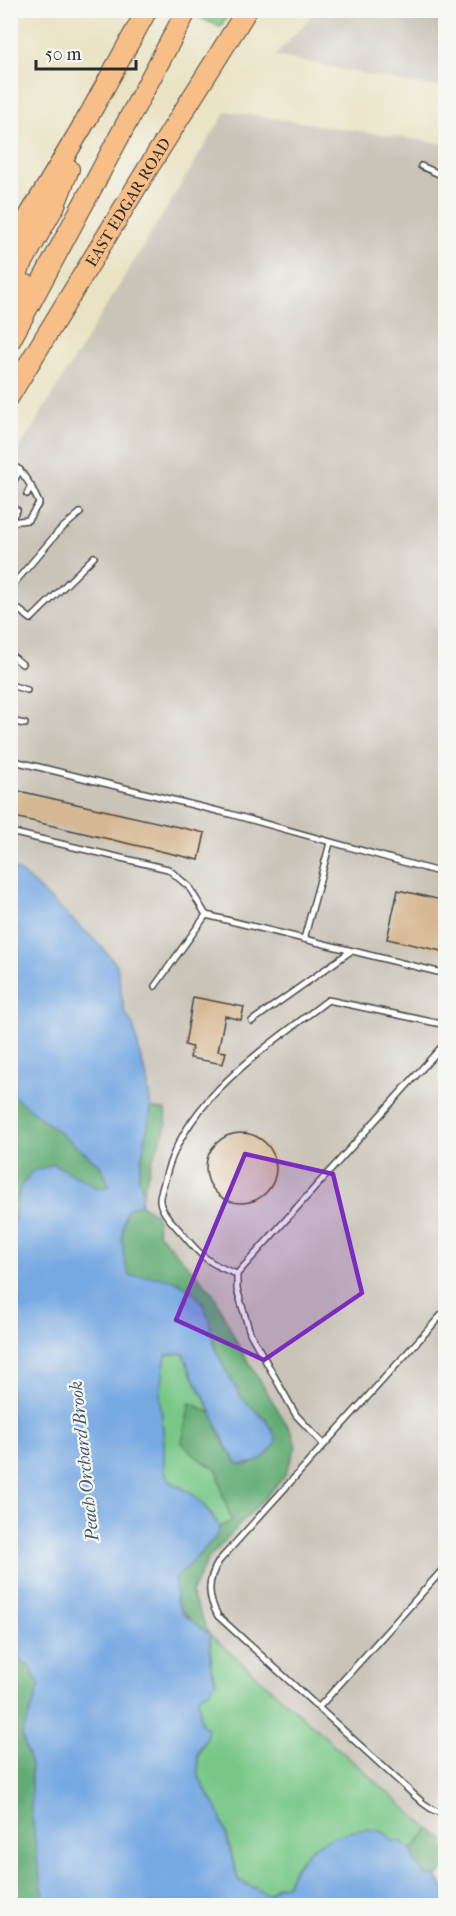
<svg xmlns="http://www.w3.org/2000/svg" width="456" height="1916" viewBox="0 0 456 1916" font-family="'IM FELL French Canon',serif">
<rect width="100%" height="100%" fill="#f6f6f2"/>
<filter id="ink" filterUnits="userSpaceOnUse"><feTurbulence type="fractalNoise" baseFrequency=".0167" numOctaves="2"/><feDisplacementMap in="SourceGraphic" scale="12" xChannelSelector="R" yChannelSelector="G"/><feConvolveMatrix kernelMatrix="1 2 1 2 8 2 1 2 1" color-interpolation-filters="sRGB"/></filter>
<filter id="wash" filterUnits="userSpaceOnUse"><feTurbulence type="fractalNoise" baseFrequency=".008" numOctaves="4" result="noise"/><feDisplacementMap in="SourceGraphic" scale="24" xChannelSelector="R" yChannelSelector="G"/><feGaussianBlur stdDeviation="1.35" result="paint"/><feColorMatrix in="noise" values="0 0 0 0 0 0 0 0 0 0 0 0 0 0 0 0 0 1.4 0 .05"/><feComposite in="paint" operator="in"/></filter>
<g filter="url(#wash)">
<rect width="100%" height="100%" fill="#e9e3c3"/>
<!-- industrial -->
<g fill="#c9c3b8">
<polygon points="316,11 445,11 445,86 413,84 275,56"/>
<polygon points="226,111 445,144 445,1840 429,1829 209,1634 191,1593 208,1559 284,1477 238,1345 213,1293 158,1233 156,1214 140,1204 152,1160 167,1124 165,1110 151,1108 146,1074 141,1060 134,1028 124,1010 117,965 19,871 11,869 10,464"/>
</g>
<!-- green -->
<g fill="#78c787" stroke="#527959" stroke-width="1.5">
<polygon points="202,10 231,10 231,11 220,27 198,17"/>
<polygon points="183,1353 191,1373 212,1413 190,1403 182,1442 194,1455 218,1471 222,1493 232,1521 220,1527 210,1512 190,1492 175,1485 168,1478 164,1468 164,1442 160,1394 166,1355"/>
<path d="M209 1634 429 1829 412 1850 400 1841 323 1842 310 1849 295 1867 286 1886H277L268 1895 238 1880C232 1855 227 1830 216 1807 211 1796 201 1787 198 1774 195 1761 199 1750 206 1739L201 1723 197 1697 210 1690 212 1655Z"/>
</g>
<!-- forest -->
<g fill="#62ac74" stroke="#466c50" stroke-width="1.5">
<polygon points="11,1094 100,1165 110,1187 99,1189 54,1164 20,1188 11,1243"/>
<polygon points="151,1108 165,1110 167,1124 152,1160 143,1192 138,1177"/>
<path d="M140 1204 156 1214 158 1233 213 1293 238 1345 292 1433 296 1447 284 1477 208 1559 191 1593 209 1634C187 1618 172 1609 175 1579L216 1537 220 1527 232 1521 222 1493 218 1471 194 1455 182 1442 190 1403 212 1413 225 1447 238 1464 247 1465 254 1463 267 1421 243 1399 233 1384 216 1350 203 1303 179 1282 162 1278 129 1276C122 1252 119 1233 127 1209Z"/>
<polygon points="10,1273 19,1302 11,1318 10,1318"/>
<polygon points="10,1655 30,1667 40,1686 22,1736 31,1765 31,1809 40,1879 46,1905 11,1905"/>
<polygon points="429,1829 445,1840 445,1869 437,1877 425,1875 414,1860 412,1850"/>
</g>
<!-- water -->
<path fill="#76a8e2" stroke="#506a86" stroke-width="1.5" d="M11 869 19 871 99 944 117 965 124 1010 134 1028 141 1060 146 1074 151 1108 138 1177 143 1192 140 1204 127 1209C119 1232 122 1252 129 1276 150 1277 173 1275 190 1290 215 1312 206 1326 217 1352 221 1363 228 1374 234 1385 237 1390 240 1396 244 1400 256 1414 274 1422 276 1443 266 1457 256 1466 238 1464 223 1445 222 1434 212 1413 203 1393 191 1374 183 1353L166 1355 160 1394 164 1442V1468L168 1478 175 1485 190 1492 200 1501 220 1527 216 1537 175 1579 176 1601 183 1614 209 1634C211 1648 209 1670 216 1680L210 1690 198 1697 201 1723 207 1729 206 1739 198 1751V1774L206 1791 216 1806 224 1827 238 1880 268 1895 277 1886 286 1885C293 1873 299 1860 310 1850 324 1837 369 1822 386 1834 387 1834 391 1840 392 1841H400L412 1850 414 1860 425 1875 437 1877 443 1886 445 1887V1905H46L40 1879 31 1809V1765L22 1736 40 1686 30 1667 11 1655 10 1318 19 1302 11 1273 10 1243 20 1188 31 1172 54 1164 99 1189 110 1186 100 1165 11 1094Z"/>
<g id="blocks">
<!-- building -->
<g fill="#d6b793">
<polygon points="10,789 205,833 199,860 10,816"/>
<polygon points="398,890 446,901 446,952 387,939"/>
<polygon points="193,997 244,1007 241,1020 225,1016 218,1051 226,1052 223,1064 190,1058 192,1047 185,1045"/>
<circle cx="241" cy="1168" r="35"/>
</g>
</g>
</g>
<g filter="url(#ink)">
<use href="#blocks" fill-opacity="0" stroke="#484742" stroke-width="1.5"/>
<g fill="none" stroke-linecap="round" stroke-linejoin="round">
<!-- lane casing -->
<g stroke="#484742" stroke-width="8">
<g id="lane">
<polyline points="421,166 446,177"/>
<polyline points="10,464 20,470 31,486 27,494"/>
<polyline points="12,484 20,470"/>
<polyline points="10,520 17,510"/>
<polyline points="10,522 28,520 39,503 31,486"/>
<polyline points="10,588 59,531 80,513"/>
<polyline points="10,603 31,619 94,557"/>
<polyline points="10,654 22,664"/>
<polyline points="10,685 27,690"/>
<polyline points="10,721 25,724"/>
<polyline points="10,760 230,814 446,874"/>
<polyline points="10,832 168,869 189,887 206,915 304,939 330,843"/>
<polyline points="304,939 446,974"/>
<polyline points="155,986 206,915"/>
<polyline points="252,1021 351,951"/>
<path d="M237 1274C208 1264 200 1255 180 1231 173 1223 161 1212 160 1201 159 1195 164 1185 165 1179 184 1099 267 1047 328 1000L446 1025"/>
<path d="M446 1310 219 1561C207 1580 207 1596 218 1616L423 1803 433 1810 446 1814"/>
<polyline points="324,1445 296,1415 250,1333 237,1289 237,1274 446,1042"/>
<polyline points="319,1707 446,1566"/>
</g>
</g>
<!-- highway casing -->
<g stroke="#484742" stroke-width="22">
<g id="highway">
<polyline points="10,248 88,117 147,10"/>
<polyline points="10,285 55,205 69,169"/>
<polyline points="10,312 27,285"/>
<polyline points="10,341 187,10"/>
<path id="s1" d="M10 395 148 168 247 10"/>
</g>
</g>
<!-- lane -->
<use href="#lane" stroke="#fff" stroke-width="5"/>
<!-- highway -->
<use href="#highway" stroke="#f7be87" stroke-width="20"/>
</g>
</g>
<!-- marked area -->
<path fill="#7b2cbf" fill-opacity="0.2" stroke="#7b2cbf" stroke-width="4.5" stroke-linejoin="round" d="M245 1154 333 1174 362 1293 264 1360 176 1320Z"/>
<g text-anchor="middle" stroke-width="4.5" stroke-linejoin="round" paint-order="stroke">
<!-- street labels -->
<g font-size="16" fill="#2b2b2b" stroke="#f6f6f2">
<text dy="6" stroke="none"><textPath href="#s1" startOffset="226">EAST EDGAR ROAD</textPath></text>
</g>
<!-- water labels -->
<g font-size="18" font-style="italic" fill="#45576b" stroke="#f6f6f2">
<text transform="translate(84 1461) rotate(-96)" y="6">Peach Orchard Brook</text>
</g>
</g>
<!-- margin -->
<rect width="456" height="1916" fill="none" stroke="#f6f6f2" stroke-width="36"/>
<!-- scale -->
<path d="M36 60v9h100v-9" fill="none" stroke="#2b2b2b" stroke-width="3"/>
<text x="45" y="60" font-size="18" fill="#2b2b2b" stroke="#f6f6f2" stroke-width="4.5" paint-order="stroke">50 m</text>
</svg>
